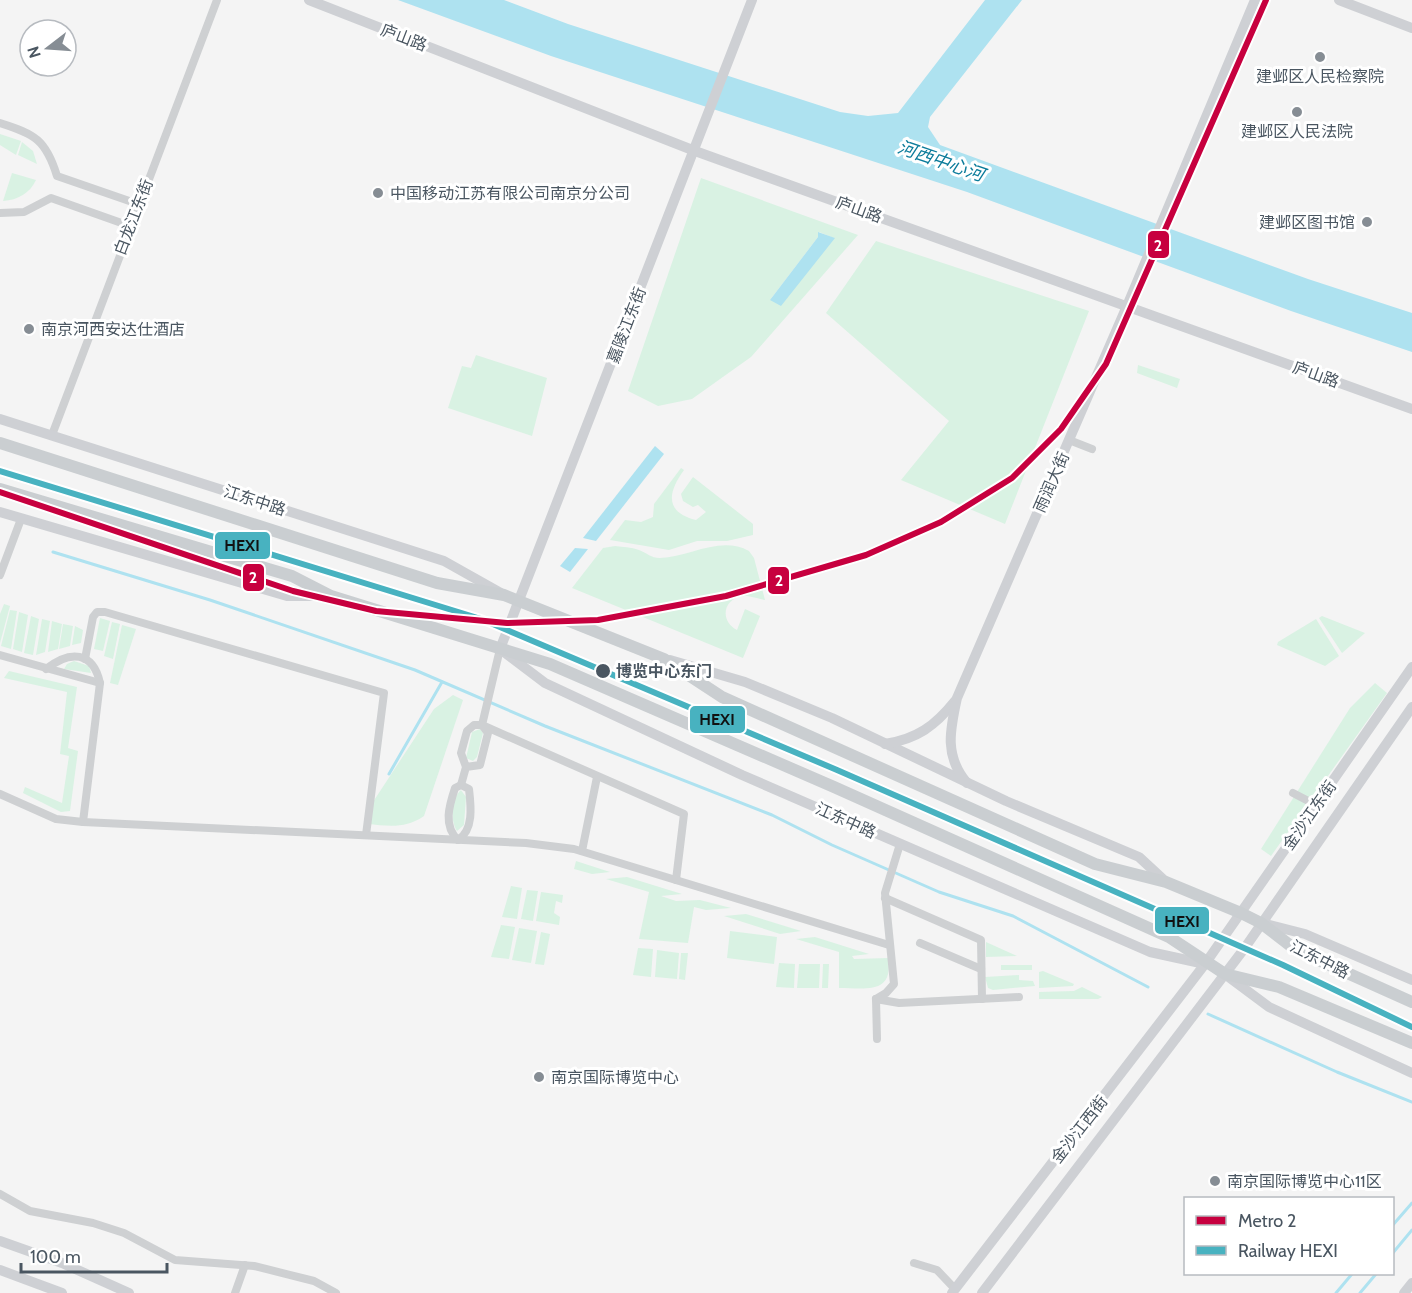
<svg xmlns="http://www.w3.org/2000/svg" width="1412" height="1293" viewBox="0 0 1412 1293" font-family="Cabin,'Noto Sans SC',sans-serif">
<rect width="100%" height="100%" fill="#f4f4f4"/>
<!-- green -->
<g fill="#d9f2e3" fill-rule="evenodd">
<polygon points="0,134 21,141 16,155 0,145"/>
<polygon points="22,142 33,151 37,164 18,155"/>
<path d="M12 173 36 180C30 193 18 200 3 201Z"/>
<path d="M701 178 858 235 751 357 692 399 658 406 628 391ZM819 232 834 238 770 300 818 237Z"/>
<polygon points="876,241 1089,311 1005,524 901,480 949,421 826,313"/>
<polygon points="476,355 547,378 532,436 448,408 462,366 471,368"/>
<polygon points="1138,365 1180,379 1177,388 1137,373"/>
<path d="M681 468 684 470C668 492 664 512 696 520L706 512 698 505 693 507 683 501 681 494 693 477 753 524V535L727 541H697L669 550 610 540 625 520 641 522 653 517 654 504Z"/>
<path d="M615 546C623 547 631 547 639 550 647 553 651 558 660 558 689 557 721 535 749 551L754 558 765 600C759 599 751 596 745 596 723 597 719 621 737 630L745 609 760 616 743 658 572 588 603 548Z"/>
<polygon points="4,604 10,606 0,643 0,614"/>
<polygon points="10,610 17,611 11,649 1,646"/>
<polygon points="19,612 28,615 22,652 13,649"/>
<polygon points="31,616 39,619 33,655 24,653"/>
<polygon points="1322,616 1365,633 1342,653 1319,618"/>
<polygon points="100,618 110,621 103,651 94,649"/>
<polygon points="42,619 50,621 45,652 36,655"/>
<polygon points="1316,619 1339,656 1325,666 1277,645 1278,642"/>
<polygon points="52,621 62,624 58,649 48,652"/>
<polygon points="112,622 120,624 113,659 104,656"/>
<polygon points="63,624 73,626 70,646 59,649"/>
<polygon points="122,625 136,629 118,685 110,683"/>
<polygon points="75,626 83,630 81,643 72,645"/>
<polygon points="74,661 89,666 91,673 64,669 67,664"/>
<polygon points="9,671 77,687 68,748 78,751 70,811 61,812 23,793 25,787 62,803 69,756 60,754 67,692 4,678"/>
<polygon points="1375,683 1387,693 1271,856 1261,849 1350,708"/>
<path d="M453 695 463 700 424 816C405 829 389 826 367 824L369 808 434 709Z"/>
<polygon points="480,729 483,733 477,757 473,761 466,758 472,732"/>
<path d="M461 790 466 797 464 825 457 831C450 821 451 798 461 790Z"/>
<polygon points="576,861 610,872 592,874 574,869"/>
<polygon points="627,877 682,894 661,896 676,901 700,900 731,908 706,910 694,907 688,943 639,939 649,892 606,879"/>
<polygon points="511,886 522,888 517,919 502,917"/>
<polygon points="527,890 538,891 533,921 521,919"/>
<polygon points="541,892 563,895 562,903 556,901 554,913 560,917 559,925 536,921"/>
<polygon points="746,914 801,931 780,934 724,916"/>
<polygon points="501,925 515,927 509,959 491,957"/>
<polygon points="519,928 537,931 531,963 512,960"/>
<polygon points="730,931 777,937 774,964 727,958"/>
<polygon points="541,932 550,934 544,965 535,964"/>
<path d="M815 937 869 954 852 956 854 959 888 958C894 995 865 988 839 988V952L796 939Z"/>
<polygon points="986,942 1017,956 986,957"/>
<polygon points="638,948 653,949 651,977 633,975"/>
<polygon points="657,950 679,953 677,979 655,977"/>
<polygon points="681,953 688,953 685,980 679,979"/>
<polygon points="779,963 795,964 794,988 776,987"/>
<polygon points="799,964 820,964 819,988 797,988"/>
<polygon points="823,964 829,964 828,988 822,988"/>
<rect x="1001" y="965" width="31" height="5"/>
<polygon points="1043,971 1074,984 1073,986 1039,988 1039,972"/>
<polygon points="1019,975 1019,980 1033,981 1035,986 993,990 988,988 985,977"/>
<polygon points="1082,987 1102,997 1098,999 1039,999 1039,992 1074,991"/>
</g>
<!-- water -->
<g fill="#aee2f0">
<polygon points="398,0 504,0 568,24 840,112 868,116 898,113 985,0 1022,0 930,117 928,127 940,145 1308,279 1412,313 1412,352 1291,311 967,192 551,56"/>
<polygon points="818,232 835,238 781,306 770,300 818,237"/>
<polygon points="655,446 664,454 596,541 583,538"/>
<polygon points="575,548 588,549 570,572 560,566"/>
</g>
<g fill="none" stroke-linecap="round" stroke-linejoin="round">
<!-- stream -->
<g stroke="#aee2f0" stroke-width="3">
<polyline points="53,552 210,600 415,670 545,726 772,815 832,845 939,892 1013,916 1148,987"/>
<polyline points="389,774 442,682"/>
<polyline points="1208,1014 1337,1072 1412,1102"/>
<polyline points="1392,1226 1412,1203"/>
<polyline points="1392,1254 1412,1230"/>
<polyline points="1336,1293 1352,1274"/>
<polyline points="1360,1293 1376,1274"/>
</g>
<!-- street -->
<g stroke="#ced0d2" stroke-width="8">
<path d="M0 123C35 134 46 140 57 176L138 204"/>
<polyline points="0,213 24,212 51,198 130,226"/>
<polyline points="52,435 217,0"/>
<polyline points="1069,440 1092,449"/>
<polyline points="0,575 21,519"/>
<polyline points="500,649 482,725 684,814 676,880"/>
<polyline points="0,655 100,683"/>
<polyline points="85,659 93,617 97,612 105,612 384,693 366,835"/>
<path d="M46 669C70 650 93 651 100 683L83 822"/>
<polyline points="461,785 466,767 461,753 467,731 474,725 482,725 488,733 480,765 466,767"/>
<path d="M461 785 469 789C471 806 474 830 458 840 443 826 449 806 455 788Z"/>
<polyline points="1293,793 1316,805"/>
<polyline points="0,794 56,819 83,822 526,843 574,849 889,945"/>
<polyline points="582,851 597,777"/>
<polyline points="885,898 981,940 982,999"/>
<polyline points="920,943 981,969"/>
<polyline points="876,999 886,993 894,984 885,893 900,844"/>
<polyline points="876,999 899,1003 1019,997"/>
<polyline points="876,999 877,1039"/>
<polyline points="0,1194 30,1211 93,1223 124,1233 175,1260 254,1266 314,1281 336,1293"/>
<polyline points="914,1263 937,1270 955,1289"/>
<polyline points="235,1293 245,1265"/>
</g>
<!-- secondary -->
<g stroke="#ced0d4" stroke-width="10">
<polyline points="309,0 695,151 1412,409"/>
<polyline points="752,0 500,649 545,683 742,775 1150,952 1205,964"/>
<polyline points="1339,0 1412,28"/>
<polyline points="0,419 444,561 501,593"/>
<polyline points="0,512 287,596 331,596"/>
<polyline points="670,660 745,682 832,718 1006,801 1139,857 1166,882"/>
<path d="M885 744C917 739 935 726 955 701"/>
<path d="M967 783C944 756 950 730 957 698L1127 306 1255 0"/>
<polyline points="1261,923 1305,934 1412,980"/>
<polyline points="1226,975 1269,1007 1412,1073"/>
<polyline points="0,1241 62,1263 129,1293"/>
<polyline points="0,1270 62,1293"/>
<polyline points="952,1293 1205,964 1412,667"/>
<polyline points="982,1293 1244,949 1412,707"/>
<polyline points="1404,1293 1412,1283"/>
</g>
<!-- primary -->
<g stroke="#caced1" stroke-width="12">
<polyline points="0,443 437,583 504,595 664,659 722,697 1095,864 1166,882 1241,913 1261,923 1296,950 1412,1002"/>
<polyline points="0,489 292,576 331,596 550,664 834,787 1169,937 1225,974 1279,987 1412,1043"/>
</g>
<!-- rail-1 casing -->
<g stroke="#fff" stroke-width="10">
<polyline id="rail-1" points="0,471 481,619 837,770 1283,965 1412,1027"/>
</g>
<!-- rail-1 -->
<use href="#rail-1" stroke="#48b2c0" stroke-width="6"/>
<!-- metro-1 casing -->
<g stroke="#fff" stroke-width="10">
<polyline id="metro-1" points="0,492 293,591 376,611 507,623 598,620 726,596 866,555 941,522 1012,478 1061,429 1106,364 1266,0"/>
</g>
<!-- metro-1 -->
<use href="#metro-1" stroke="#c7003f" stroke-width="6"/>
</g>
<!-- markers -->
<g fill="#868d94" stroke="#fff" stroke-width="2">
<circle cx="1320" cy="57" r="6"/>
<circle cx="1297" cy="112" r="6"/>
<circle cx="378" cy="193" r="6"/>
<circle cx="1367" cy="222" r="6"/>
<circle cx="29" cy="329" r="6"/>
<circle cx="539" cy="1077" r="6"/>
<circle cx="1215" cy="1181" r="6"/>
</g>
<circle fill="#4a5661" stroke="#fff" stroke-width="2" cx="603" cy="671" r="8"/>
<g text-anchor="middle" stroke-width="6" stroke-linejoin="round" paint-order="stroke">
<!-- street labels -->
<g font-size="16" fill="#4a5661" stroke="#fff">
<text transform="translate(404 37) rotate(21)" y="6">庐山路</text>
<text transform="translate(859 209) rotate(20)" y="6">庐山路</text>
<text transform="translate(133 217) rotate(-69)" y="6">白龙江东街</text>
<text transform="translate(626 325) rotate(-69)" y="6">嘉陵江东街</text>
<text transform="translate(1316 374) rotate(20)" y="6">庐山路</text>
<text transform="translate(1051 482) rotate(-66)" y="6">雨润大街</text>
<text transform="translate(255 500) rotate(18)" y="6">江东中路</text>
<text transform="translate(1309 815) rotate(-55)" y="6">金沙江东街</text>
<text transform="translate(846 820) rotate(24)" y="6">江东中路</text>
<text transform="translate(1320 959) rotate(27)" y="6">江东中路</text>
<text transform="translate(1079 1129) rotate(-52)" y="6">金沙江西街</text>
</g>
<!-- poi labels -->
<g font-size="16" fill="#4a5661" stroke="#fff" text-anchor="start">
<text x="1320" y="82" text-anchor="middle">建邺区人民检察院</text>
<text x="1297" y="137" text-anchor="middle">建邺区人民法院</text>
<text x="390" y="199">中国移动江苏有限公司南京分公司</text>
<text x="1355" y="228" text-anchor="end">建邺区图书馆</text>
<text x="41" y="335">南京河西安达仕酒店</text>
<text x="551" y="1083">南京国际博览中心</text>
<text x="1227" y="1187">南京国际博览中心11区</text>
</g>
<!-- stop labels -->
<g font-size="16" font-weight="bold" fill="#4a5661" stroke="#fff" text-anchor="start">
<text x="616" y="677">博览中心东门</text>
</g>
<!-- water labels -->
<g font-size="18" font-style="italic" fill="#0c7c9b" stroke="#fff">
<text transform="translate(941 161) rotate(19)" y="6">河西中心河</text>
</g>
</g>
<g stroke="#fff" stroke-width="2">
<rect x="1147" y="230" width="23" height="29" rx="6" fill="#c7003f"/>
<rect x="214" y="531" width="57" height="29" rx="6" fill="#48b2c0"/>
<rect x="242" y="563" width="23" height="29" rx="6" fill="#c7003f"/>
<rect x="767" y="566" width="23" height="29" rx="6" fill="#c7003f"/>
<rect x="689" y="705" width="57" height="29" rx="6" fill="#48b2c0"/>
<rect x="1154" y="906" width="56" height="29" rx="6" fill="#48b2c0"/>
</g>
<g font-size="16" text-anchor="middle" font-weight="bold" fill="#fff">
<text x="1158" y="251">2</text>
<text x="253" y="583">2</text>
<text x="779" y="586">2</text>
</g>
<g font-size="16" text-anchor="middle" font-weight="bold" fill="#111">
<text x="242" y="551">HEXI</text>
<text x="717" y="725">HEXI</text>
<text x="1182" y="927">HEXI</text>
</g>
<!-- legend -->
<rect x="1184" y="1197" width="210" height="78" fill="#ffffff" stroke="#b7bbc0" stroke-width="1.5"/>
<rect x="1196" y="1216" width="30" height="9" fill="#c7003f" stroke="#b7bbc0" stroke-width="1.5"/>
<text x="1238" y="1227" font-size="18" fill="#4a5661">Metro 2</text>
<rect x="1196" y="1246" width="30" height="9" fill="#48b2c0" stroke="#b7bbc0" stroke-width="1.5"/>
<text x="1238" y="1257" font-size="18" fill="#4a5661">Railway HEXI</text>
<!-- north arrow -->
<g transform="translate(48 48) rotate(253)"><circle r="28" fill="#ffffff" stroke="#b7bbc0" stroke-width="1.5"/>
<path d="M0-4.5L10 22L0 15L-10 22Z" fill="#868d94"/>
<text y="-9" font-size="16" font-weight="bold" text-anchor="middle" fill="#4a5661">N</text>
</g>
<!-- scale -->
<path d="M21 1263v9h146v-9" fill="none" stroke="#4a5661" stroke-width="3"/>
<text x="30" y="1263" font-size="18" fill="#4a5661" stroke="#ffffff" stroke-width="4.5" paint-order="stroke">100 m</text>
</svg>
